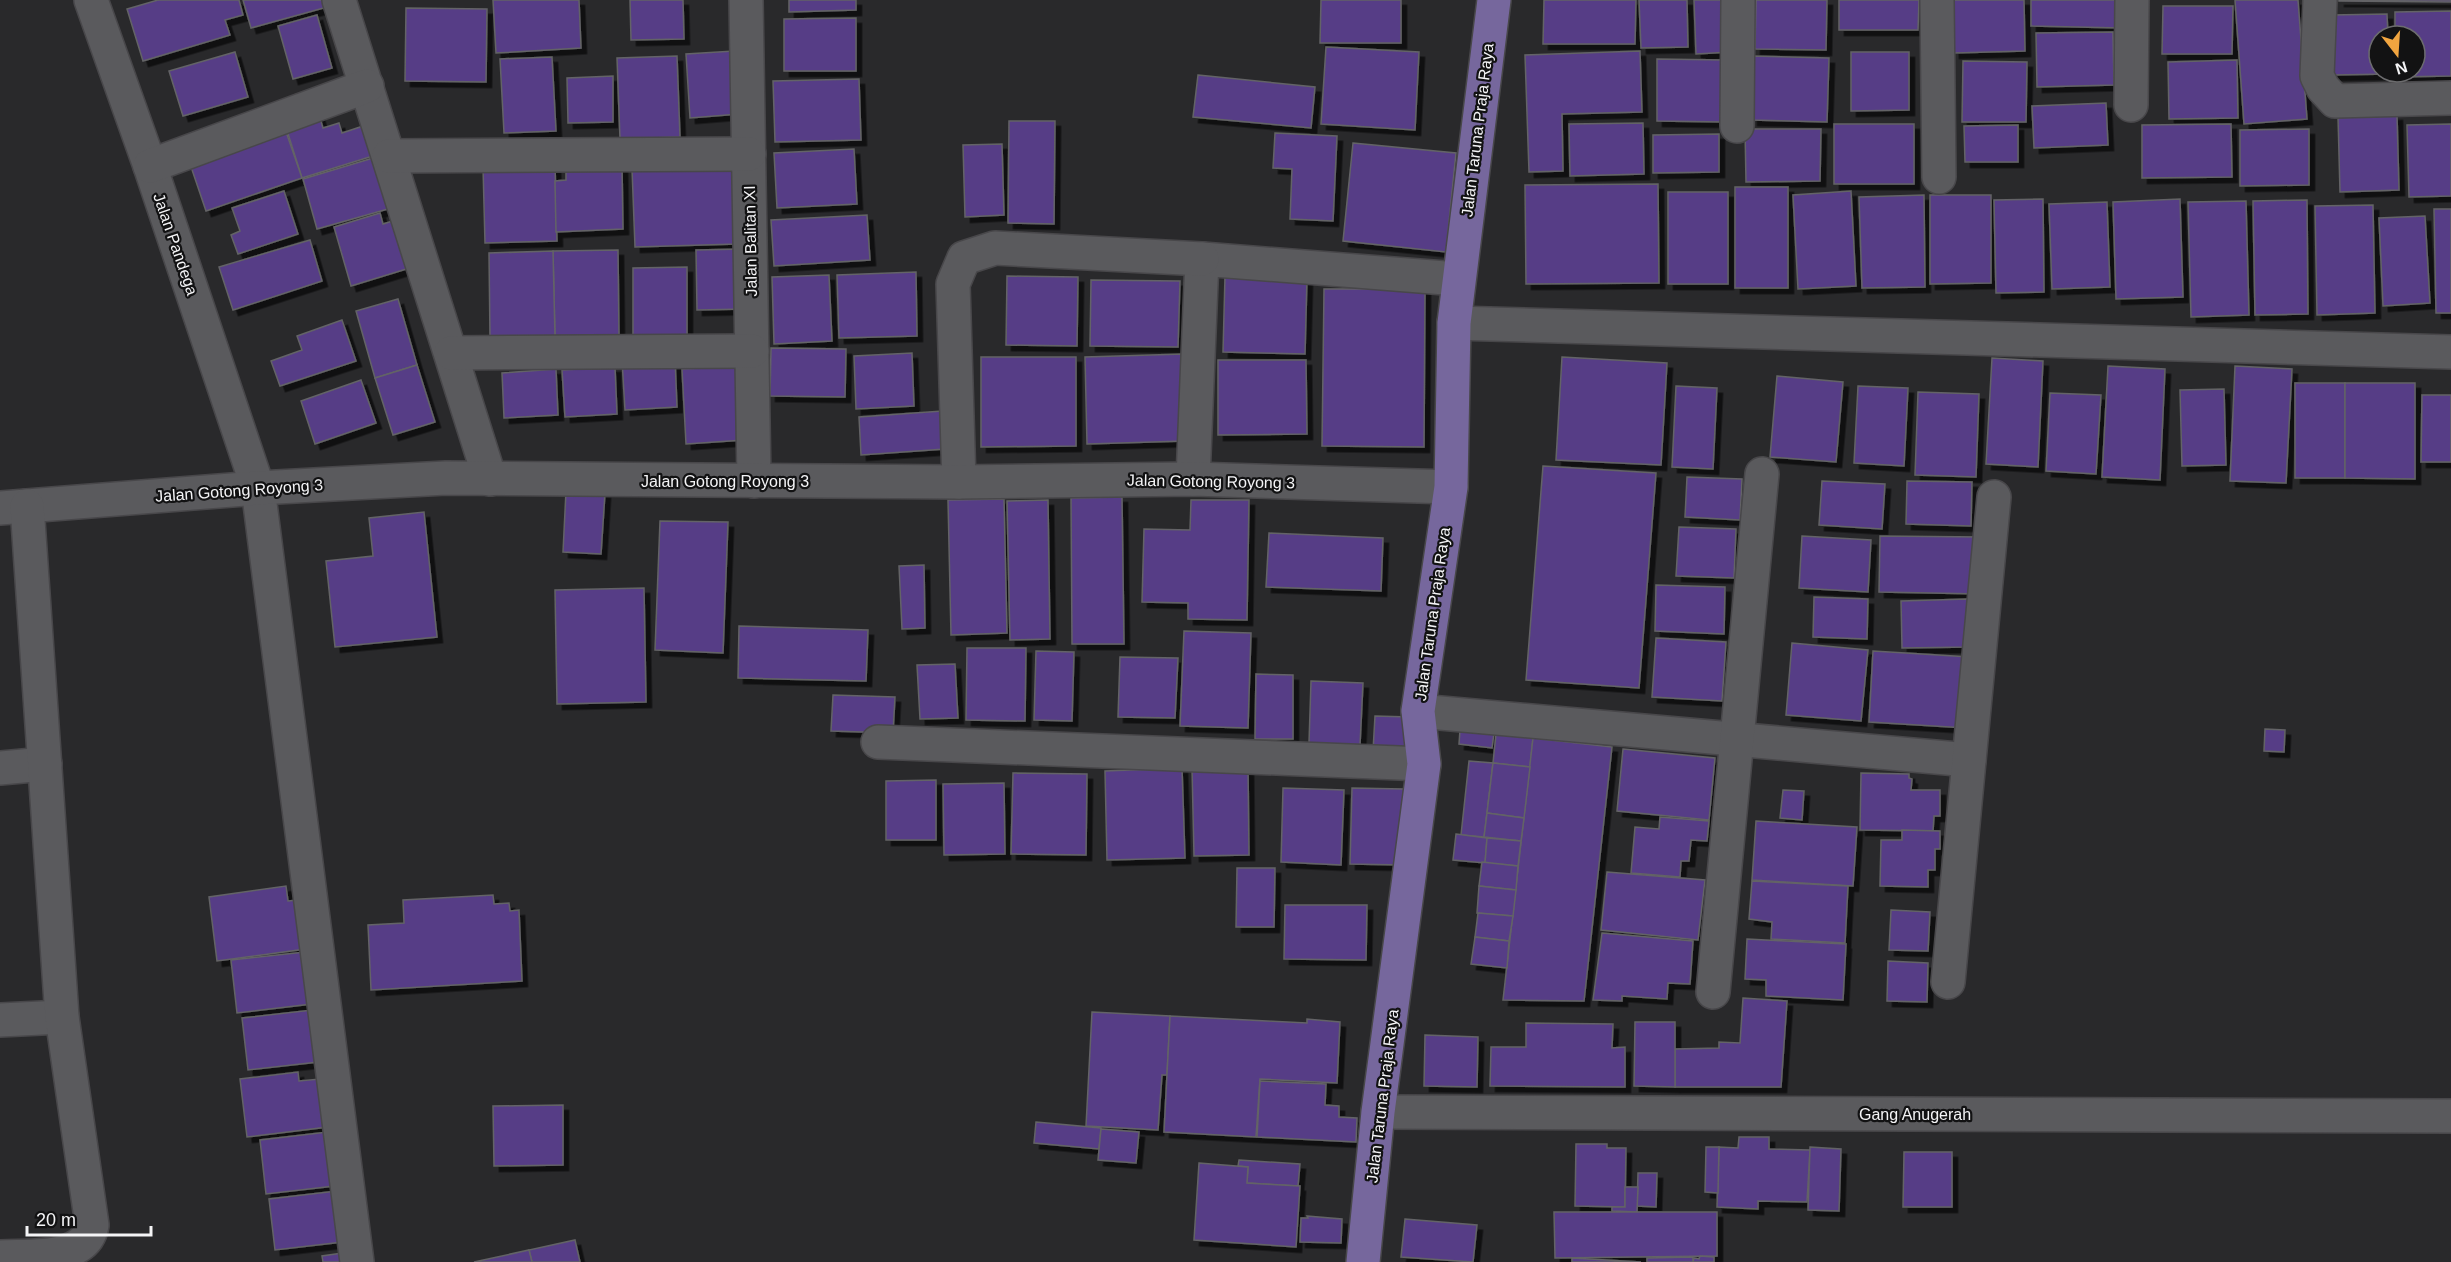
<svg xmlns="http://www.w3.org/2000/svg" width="2451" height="1262" viewBox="0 0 2451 1262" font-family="Helvetica,sans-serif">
<defs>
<filter id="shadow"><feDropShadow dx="5.5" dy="5.5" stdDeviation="0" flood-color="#0009"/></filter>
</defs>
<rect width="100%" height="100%" fill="#29292b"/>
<!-- building -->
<g fill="#563e86" stroke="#636366" stroke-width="1.5" filter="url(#shadow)">
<polygon points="158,0 239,0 243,15 225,20 230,35 143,61 127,9"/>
<polygon points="243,0 330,0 331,6 251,28"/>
<polygon points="493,0 579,0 581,48 496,53"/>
<polygon points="630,0 683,0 684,39 631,40"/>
<polygon points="789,0 856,0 856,10 789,12"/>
<polygon points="1321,0 1401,0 1401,43 1320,43"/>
<polygon points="1544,0 1636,0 1635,44 1543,44"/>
<polygon points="1639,0 1687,0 1688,47 1641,48"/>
<polygon points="1694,0 1728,0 1731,52 1696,54"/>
<polygon points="1756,0 1827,0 1826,50 1755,49"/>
<polygon points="1839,0 1919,0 1918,30 1839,30"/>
<polygon points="1952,0 2024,0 2025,51 1954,53"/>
<polygon points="2031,0 2123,0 2122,28 2031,26"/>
<polygon points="2235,0 2298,0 2307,119 2244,124"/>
<polygon points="2339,0 2451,0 2451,2 2339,1"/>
<polygon points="2163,6 2233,6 2232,54 2162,54"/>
<polygon points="406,8 487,9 486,82 405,81"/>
<polygon points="2451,11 2451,76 2396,77 2396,72 2415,72 2415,36 2395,36 2395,12"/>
<polygon points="2387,14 2388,36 2379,36 2379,72 2389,72 2389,74 2333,75 2332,15"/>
<polygon points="317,15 332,68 293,79 278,26"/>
<polygon points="856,18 856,71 784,71 784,19"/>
<polygon points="2113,32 2114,85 2037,87 2036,33"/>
<polygon points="1326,47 1419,52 1415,130 1321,124"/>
<polygon points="734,51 739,114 690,118 686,54"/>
<polygon points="1640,51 1642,112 1562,114 1563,171 1529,172 1525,55"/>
<polygon points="235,52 248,97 183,116 169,71"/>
<polygon points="1851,52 1909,52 1909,110 1851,111"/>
<polygon points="677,56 680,137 620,139 617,58"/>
<polygon points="1753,56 1829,58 1827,122 1752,120"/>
<polygon points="552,57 556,131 504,133 500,59"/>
<polygon points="1657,59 1724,60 1723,122 1657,121"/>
<polygon points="2237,60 2238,118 2169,119 2168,62"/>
<polygon points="1963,61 2027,62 2026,122 1962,122"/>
<polygon points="1198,75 1315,87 1311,128 1193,117"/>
<polygon points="613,76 613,122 568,123 567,78"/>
<polygon points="859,79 861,140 775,142 773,81"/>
<polygon points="2106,103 2108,145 2034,148 2032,106"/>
<polygon points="317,108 323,128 339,123 342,133 366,125 376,155 302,178 283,118"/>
<polygon points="2397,115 2399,190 2340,192 2338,117"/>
<polygon points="1009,121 1055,121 1054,224 1008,223"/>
<polygon points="283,123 302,178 206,211 187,155"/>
<polygon points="1643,123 1644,174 1570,176 1569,124"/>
<rect x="1834" y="124" width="80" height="60"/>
<polygon points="2231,124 2232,177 2142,178 2142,125"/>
<polygon points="2451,124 2451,196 2409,197 2407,125"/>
<polygon points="2018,125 2018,162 1965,162 1964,126"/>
<polygon points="1745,129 1821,129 1820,181 1746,182"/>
<polygon points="2309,129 2309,185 2240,186 2240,130"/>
<polygon points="1275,133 1337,136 1333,221 1290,219 1292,169 1273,168"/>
<polygon points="1719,134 1719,172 1653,173 1653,135"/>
<polygon points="1353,143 1456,153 1446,252 1343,241"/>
<polygon points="1002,144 1004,215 965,217 963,145"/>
<polygon points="854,149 857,204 777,208 774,153"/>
<polygon points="373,158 388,209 317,229 303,179"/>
<polygon points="555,165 557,241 485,243 483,167"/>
<polygon points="622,165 623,229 556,232 555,181 566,180 566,167"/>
<polygon points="735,166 737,244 635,247 632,169"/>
<polygon points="1658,184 1659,283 1526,284 1525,185"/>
<rect x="1735" y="187" width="53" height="101"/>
<polygon points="284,191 298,234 238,254 231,235 240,231 232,208"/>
<polygon points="1851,191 1856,286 1798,289 1793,195"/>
<rect x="1668" y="192" width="60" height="92"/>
<polygon points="1924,195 1925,287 1862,288 1859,197"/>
<polygon points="1930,195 1991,195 1991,283 1930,284"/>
<polygon points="2043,199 2044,292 1996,293 1994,200"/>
<polygon points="2180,199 2183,297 2116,299 2113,202"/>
<polygon points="2307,200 2308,314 2255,315 2253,201"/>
<polygon points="2246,201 2249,315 2191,317 2188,202"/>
<polygon points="2107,202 2110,287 2052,289 2049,204"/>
<polygon points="2373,205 2375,313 2317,315 2315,206"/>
<polygon points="2434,209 2451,209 2451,313 2436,313"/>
<polygon points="380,213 383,224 399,219 413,267 351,286 334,227"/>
<polygon points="867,215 870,260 774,266 771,220"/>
<polygon points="2425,216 2430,303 2383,306 2379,218"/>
<polygon points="310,240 322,281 233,310 219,267"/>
<polygon points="745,249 746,309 697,310 696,250"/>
<polygon points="618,250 619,336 555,337 553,251"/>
<polygon points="553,251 555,337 490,338 489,253"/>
<polygon points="687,267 687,338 633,338 633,268"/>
<polygon points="916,272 917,336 839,338 837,275"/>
<polygon points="829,275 832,341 774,344 772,277"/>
<polygon points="1007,276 1078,277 1077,346 1006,345"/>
<polygon points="1225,276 1307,278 1305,354 1223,352"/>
<polygon points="1091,280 1180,281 1178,347 1090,346"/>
<polygon points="1324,289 1425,289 1424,447 1322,446"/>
<polygon points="398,299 417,365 375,378 356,311"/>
<polygon points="342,320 356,361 280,386 271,361 302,350 297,336"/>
<polygon points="771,348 846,349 845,397 770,396"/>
<polygon points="912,353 914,406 856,409 854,356"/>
<polygon points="1184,354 1185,441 1087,444 1085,357"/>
<polygon points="981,357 1076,357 1076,446 981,447"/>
<polygon points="1562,357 1667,363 1661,465 1556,460"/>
<polygon points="675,358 677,407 625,410 622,360"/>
<polygon points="1992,358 2043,361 2038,467 1986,464"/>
<polygon points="1218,360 1306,360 1307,434 1218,435"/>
<polygon points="417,365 435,422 393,435 375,378"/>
<polygon points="740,366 744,440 686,444 682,369"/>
<polygon points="2108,366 2165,369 2160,480 2102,477"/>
<polygon points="2235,366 2292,369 2286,483 2230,481"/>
<polygon points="615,367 617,414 565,417 562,370"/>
<polygon points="556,369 558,415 504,418 502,373"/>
<polygon points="1777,376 1843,382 1836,462 1770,457"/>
<polygon points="361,380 376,423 315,444 301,401"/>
<rect x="2295" y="383" width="50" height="95"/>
<polygon points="2345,383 2415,383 2415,479 2345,478"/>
<polygon points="1676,386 1717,388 1713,469 1672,467"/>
<polygon points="1858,386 1908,388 1904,466 1854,463"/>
<polygon points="2224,389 2226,465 2182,466 2180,390"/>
<polygon points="1918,392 1979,394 1976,477 1915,475"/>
<polygon points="2050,393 2101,395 2096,474 2046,471"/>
<polygon points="2422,395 2451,395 2451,462 2421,462"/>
<polygon points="942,411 945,449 861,455 859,417"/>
<polygon points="1543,466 1656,473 1639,688 1526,680"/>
<polygon points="1687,477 1742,479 1740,520 1685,517"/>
<polygon points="1822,481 1885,484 1882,529 1819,525"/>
<polygon points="1907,481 1972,482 1971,526 1906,524"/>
<polygon points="566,491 605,493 601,554 563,552"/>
<polygon points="1122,497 1124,644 1072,644 1071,498"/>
<polygon points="1004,499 1007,633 951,635 948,500"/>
<polygon points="1048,500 1050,639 1010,640 1007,501"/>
<polygon points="1191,500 1249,500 1247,620 1188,619 1188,603 1142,602 1144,529 1190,530"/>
<polygon points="424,512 437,637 335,647 326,561 373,556 369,518"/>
<polygon points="660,521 728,522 723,653 655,650"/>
<polygon points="1679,527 1736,529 1734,578 1676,576"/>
<polygon points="1269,533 1383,538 1381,591 1266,587"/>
<polygon points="1802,536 1871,540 1868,592 1799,588"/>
<polygon points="1880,536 1982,537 1982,594 1879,592"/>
<polygon points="924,565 925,628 902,629 899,566"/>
<polygon points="1656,585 1725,587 1724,634 1655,631"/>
<polygon points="644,588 646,702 557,704 555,590"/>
<polygon points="1814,597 1868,599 1867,639 1813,637"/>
<polygon points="1968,599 1969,647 1902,648 1901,601"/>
<polygon points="739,626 868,630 866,681 738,678"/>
<polygon points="1184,631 1251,633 1248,728 1180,726"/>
<polygon points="1656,638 1726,642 1722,701 1652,697"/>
<polygon points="1792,643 1868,650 1861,721 1786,715"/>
<polygon points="967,648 1026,648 1025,721 966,720"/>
<polygon points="1036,651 1074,652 1072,721 1034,720"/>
<polygon points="1873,651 1970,657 1966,728 1869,722"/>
<polygon points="1120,657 1178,658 1175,718 1118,717"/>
<polygon points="955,664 958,718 920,719 917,665"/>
<polygon points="1256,674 1293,675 1293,739 1255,739"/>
<polygon points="1311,681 1363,683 1360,745 1309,743"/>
<polygon points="833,695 895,697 893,733 831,731"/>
<polygon points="1375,716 1410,717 1408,753 1373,751"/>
<polygon points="2265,729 2285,730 2284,752 2264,751"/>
<polygon points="1460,730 1494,733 1492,748 1459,744"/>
<polygon points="1496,734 1533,738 1530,767 1493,763"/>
<polygon points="1533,738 1612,747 1584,1001 1503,1000"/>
<polygon points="1623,749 1715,758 1709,820 1617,811"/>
<polygon points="1469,761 1493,763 1484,837 1461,835"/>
<polygon points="1493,763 1530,767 1524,818 1487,813"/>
<polygon points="1248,767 1249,855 1194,856 1192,768"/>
<polygon points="1182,768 1185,858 1107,860 1105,771"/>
<polygon points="1013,773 1087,774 1086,855 1011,854"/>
<polygon points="1861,773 1909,774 1909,778 1912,779 1911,790 1940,790 1940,816 1934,816 1933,831 1860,830"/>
<polygon points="936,780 936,840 886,840 886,781"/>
<polygon points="1004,783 1005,854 944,855 943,784"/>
<polygon points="1283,788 1344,790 1341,865 1281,862"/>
<polygon points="1352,788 1404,789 1402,865 1350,864"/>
<polygon points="1783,790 1804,791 1802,820 1780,818"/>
<polygon points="1487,813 1524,818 1521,841 1484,837"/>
<polygon points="1660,817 1709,821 1707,841 1691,840 1689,861 1681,861 1680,877 1631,873 1635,827 1659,829"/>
<polygon points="1756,821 1857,827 1853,886 1752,880"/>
<polygon points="1902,830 1940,831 1940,849 1935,849 1935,870 1928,870 1928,887 1880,886 1881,840 1902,840"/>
<polygon points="1456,834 1487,838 1485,863 1453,860"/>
<polygon points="1487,838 1521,841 1518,866 1485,863"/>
<polygon points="1482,862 1518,866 1516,890 1479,886"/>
<polygon points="1237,868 1275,868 1274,927 1236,927"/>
<polygon points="1607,872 1705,880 1698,940 1601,930"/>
<polygon points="1752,881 1848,886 1845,943 1771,939 1772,922 1749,919"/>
<polygon points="286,886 288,901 299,900 313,948 217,961 209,897"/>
<polygon points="1479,886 1516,890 1513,916 1477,913"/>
<polygon points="493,895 494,904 509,903 510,911 519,910 522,981 371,990 368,925 404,923 403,900"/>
<polygon points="1285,905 1367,905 1366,960 1284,959"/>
<polygon points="1891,910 1930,912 1928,951 1889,950"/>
<polygon points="1478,913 1513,916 1509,941 1475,937"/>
<polygon points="1602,933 1693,941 1690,984 1668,983 1667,999 1622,996 1622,1001 1593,1000"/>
<polygon points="1475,937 1509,941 1507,968 1471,964"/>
<polygon points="1747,939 1846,944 1843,1000 1766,996 1766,980 1745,979"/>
<polygon points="314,951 320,1003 237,1013 231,960"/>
<polygon points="1888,961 1928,963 1927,1002 1887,1001"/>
<polygon points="1743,998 1787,1001 1781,1087 1675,1087 1675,1049 1719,1048 1719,1042 1740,1043"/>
<polygon points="321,1009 327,1061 248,1070 242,1018"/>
<polygon points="1092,1012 1170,1016 1167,1075 1162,1075 1158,1130 1086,1126"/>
<polygon points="1170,1016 1307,1023 1307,1019 1340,1022 1337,1083 1260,1079 1256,1137 1164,1132"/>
<polygon points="1635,1022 1675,1022 1675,1087 1634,1086"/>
<polygon points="1526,1023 1613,1024 1612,1048 1625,1047 1625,1087 1490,1086 1491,1047 1526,1047"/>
<polygon points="1425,1035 1478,1037 1477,1087 1424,1086"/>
<polygon points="298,1072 299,1081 331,1078 336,1126 247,1137 240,1079"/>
<polygon points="1260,1081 1326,1084 1325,1105 1339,1106 1339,1117 1357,1118 1356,1142 1257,1137"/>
<polygon points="563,1105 563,1165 494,1166 493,1106"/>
<polygon points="1036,1122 1101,1128 1099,1149 1034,1143"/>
<polygon points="1101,1129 1139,1132 1136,1163 1098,1160"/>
<polygon points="336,1131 343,1185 266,1194 260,1140"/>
<polygon points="1739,1137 1769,1137 1769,1149 1810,1150 1807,1202 1758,1201 1758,1209 1717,1207 1719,1147 1738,1148"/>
<polygon points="1576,1144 1607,1144 1607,1148 1626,1148 1625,1207 1575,1206"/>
<polygon points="1706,1147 1719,1147 1718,1193 1705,1192"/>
<polygon points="1810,1147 1841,1149 1839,1211 1808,1210"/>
<polygon points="1904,1152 1952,1152 1952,1207 1903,1207"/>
<polygon points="1239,1160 1300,1164 1298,1186 1247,1183 1248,1167 1238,1166"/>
<polygon points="1199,1163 1248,1167 1247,1183 1300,1186 1296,1247 1194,1240"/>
<polygon points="1638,1173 1657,1173 1656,1207 1637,1206"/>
<polygon points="1625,1187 1638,1187 1637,1212 1612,1211 1612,1207 1625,1207"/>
<polygon points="345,1190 351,1241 275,1250 269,1199"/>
<polygon points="1554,1212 1717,1212 1717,1256 1555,1258"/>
<polygon points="1307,1216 1342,1219 1341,1243 1300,1242 1301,1218 1308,1218"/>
<polygon points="1405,1219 1477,1225 1473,1262 1401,1257"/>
<polygon points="575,1240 580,1262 532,1262 529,1250"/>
<polygon points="529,1250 532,1262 474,1262"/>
<polygon points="349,1252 351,1262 323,1262 322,1256"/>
<polygon points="1700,1256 1714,1257 1714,1262 1693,1262 1694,1258 1699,1259"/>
<polygon points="1693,1257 1693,1262 1647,1262 1647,1258"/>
<polygon points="1572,1258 1641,1262 1572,1262"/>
</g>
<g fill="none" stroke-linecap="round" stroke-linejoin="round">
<!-- minor casing -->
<g stroke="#48474a" stroke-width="36">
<g id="minor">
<polyline points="91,0 150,166 258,488 357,1262"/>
<polyline points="339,0 490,479"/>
<polyline points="746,0 754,481"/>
<polyline points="1937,0 1939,177"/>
<polyline points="2320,0 2317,76 2323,88 2335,101 2451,98"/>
<polyline points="2131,105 2132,0"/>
<polyline points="1737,126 1738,0"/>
<polyline points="389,156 749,154"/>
<polyline points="150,166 367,86"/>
<polyline points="1454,323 2451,352"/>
<polyline points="451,353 752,351"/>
<polyline points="1193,479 1202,259 1458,279"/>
<polyline points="959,482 953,284 964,258 995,248 1202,259"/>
<polyline points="0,508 258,488 446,478 959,482 1193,479 1451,487"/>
<polyline points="1418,711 1969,760"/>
<polyline points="878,742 1424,764"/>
<polyline points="0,768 45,764"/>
<polyline points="1948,982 1994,497"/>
<polyline points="1713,992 1762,474"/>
<polyline points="0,1020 62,1017"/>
<polyline points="1378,1112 2451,1116"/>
<path d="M0 1257C29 1255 86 1262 92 1225L62 1017 27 506"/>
</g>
</g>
<!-- major casing -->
<g stroke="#48474a" stroke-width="36">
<polyline id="major" points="1363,1262 1378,1112 1424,764 1418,711 1451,487 1454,323 1494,0"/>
</g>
<!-- minor -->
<use href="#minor" stroke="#5a5a5d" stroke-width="33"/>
<!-- major -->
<use href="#major" stroke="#76679d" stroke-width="33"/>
</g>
<g text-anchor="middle" stroke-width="4.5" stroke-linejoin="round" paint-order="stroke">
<!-- street labels -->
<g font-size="16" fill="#f4f4f6" stroke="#121213">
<text transform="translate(1477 130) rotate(-83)" y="6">Jalan Taruna Praja Raya</text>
<text transform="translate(750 241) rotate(-91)" y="6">Jalan Balitan XI</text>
<text transform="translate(176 244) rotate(71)" y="6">Jalan Pandega</text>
<text x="725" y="487">Jalan Gotong Royong 3</text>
<text transform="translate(1211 481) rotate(1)" y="6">Jalan Gotong Royong 3</text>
<text transform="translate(239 490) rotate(-4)" y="6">Jalan Gotong Royong 3</text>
<text transform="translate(1432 614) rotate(-82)" y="6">Jalan Taruna Praja Raya</text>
<text transform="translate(1382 1096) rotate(-83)" y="6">Jalan Taruna Praja Raya</text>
<text x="1915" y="1120">Gang Anugerah</text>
</g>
</g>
<!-- north arrow -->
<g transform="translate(2397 54) rotate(163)"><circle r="28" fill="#121213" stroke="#6c6c6e" stroke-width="1.5"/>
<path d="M0-4.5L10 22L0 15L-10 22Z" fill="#f1a540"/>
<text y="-9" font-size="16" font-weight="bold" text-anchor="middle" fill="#f4f4f6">N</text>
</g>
<!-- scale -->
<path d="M27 1226v9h124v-9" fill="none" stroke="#f4f4f6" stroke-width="3"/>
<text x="36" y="1226" font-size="18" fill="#f4f4f6" stroke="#121213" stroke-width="4.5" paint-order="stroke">20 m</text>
</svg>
